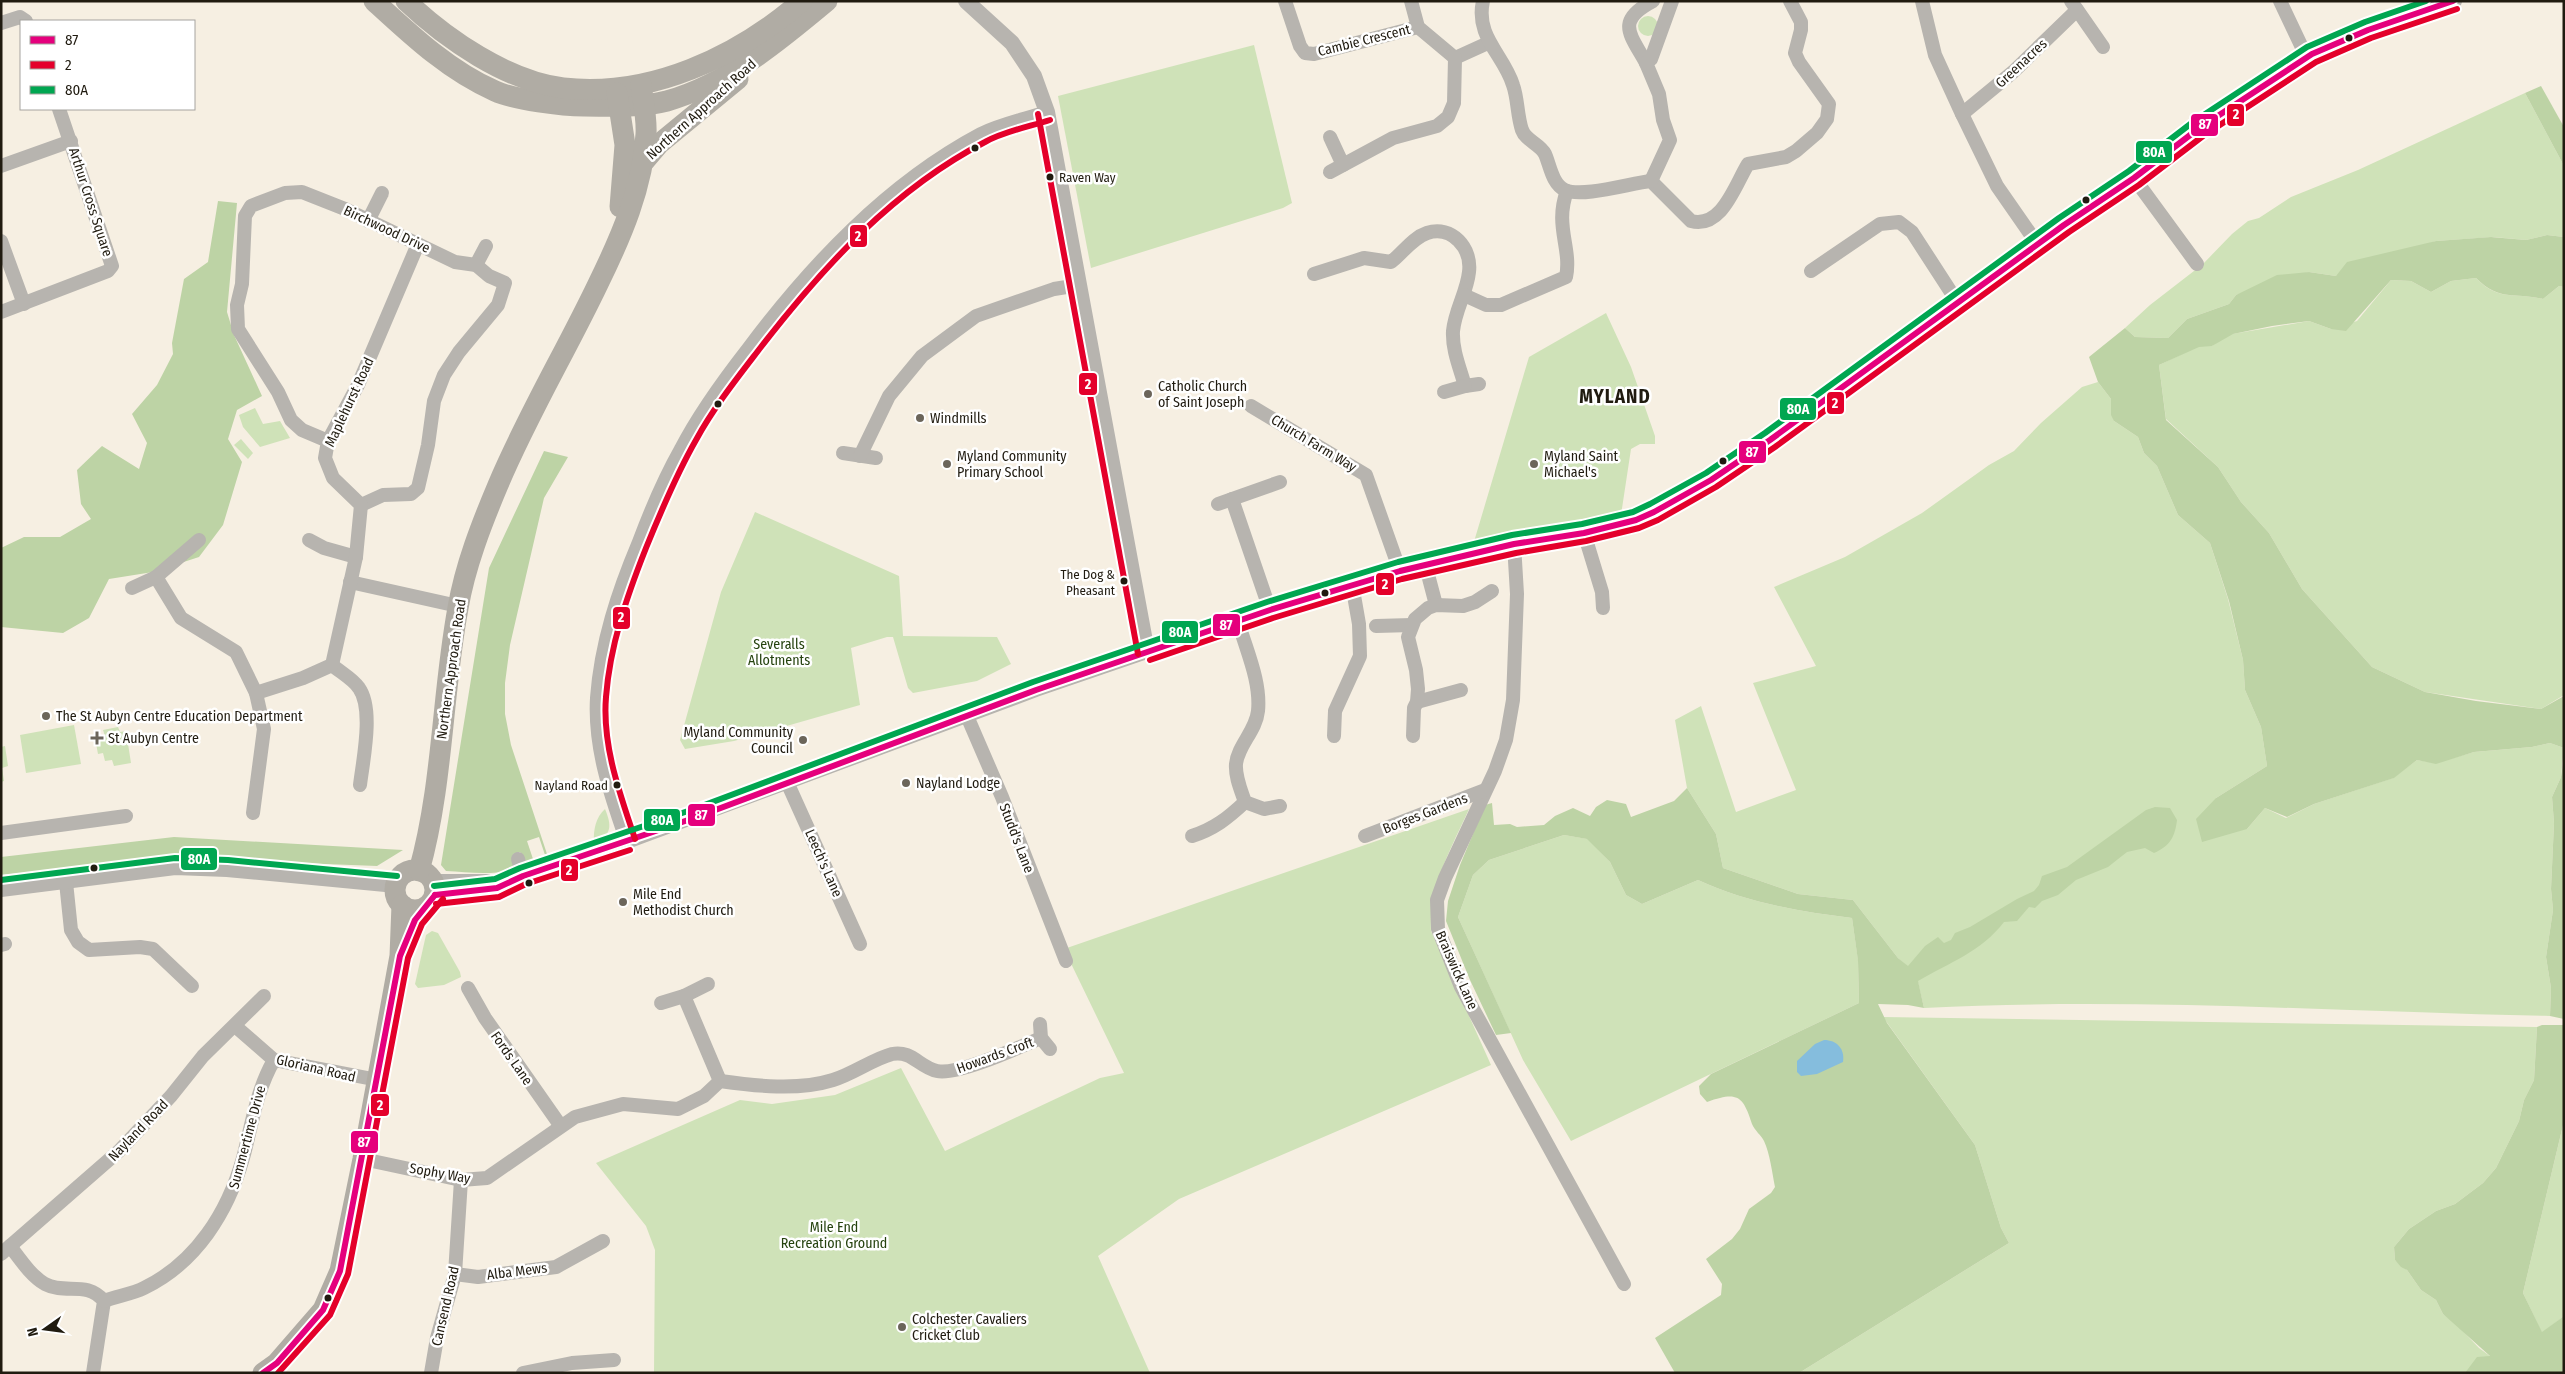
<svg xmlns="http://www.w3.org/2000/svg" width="2565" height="1374" viewBox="0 0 2565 1374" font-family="'Fira Sans Condensed',sans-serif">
<rect width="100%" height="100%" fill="#f6efe2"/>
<!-- green -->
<g fill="#cfe2b8">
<circle cx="1648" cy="26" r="10"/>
<polygon points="1254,45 1292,203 1283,208 1091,268 1058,96"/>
<polygon points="2525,93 2564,166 2564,237 2547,235 2526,240 2493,237 2436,241 2336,276 2309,272 2236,295 2229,304 2187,319 2168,338 2135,337 2125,328 2150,305 2203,264 2232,234 2248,221 2259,218 2291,197 2358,170"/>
<path d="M2476 278C2499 302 2514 292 2543 299L2559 286 2564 287V695L2541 709 2425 692 2372 667 2302 589 2269 533 2241 502 2218 467 2166 419 2159 365 2199 346H2212L2226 335 2309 321 2331 329 2357 321 2391 280 2411 281 2431 292 2451 281Z"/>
<polygon points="1606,313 1631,367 1655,436 1655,444 1640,444 1631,449 1621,515 1555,525 1473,545 1529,357"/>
<path d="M2098 382 2111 399 2114 421 2138 437 2144 453 2157 466 2178 515 2210 543 2228 599 2243 660 2245 690 2261 727 2267 766 2216 798 2247 829 2265 808 2286 818 2314 804 2393 778 2417 760 2436 763 2474 752 2532 747 2550 743 2564 748 2561 777 2552 797 2554 823 2551 889 2553 910 2546 957 2551 988 2550 1016C2341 1012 2133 997 1924 1008L1916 974 1898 958 1853 900 1798 894 1723 868 1716 834 1687 788 1675 720 1701 706 1736 812 1796 790 1753 683 1816 666 1774 587 1845 557 1922 513 1989 465 2014 451 2041 423 2082 387Z"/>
<polygon points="255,408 263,424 280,421 290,438 260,447 243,427 239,415"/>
<polygon points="241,439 253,453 248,459 234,445"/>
<polygon points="755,512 899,576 903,636 997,637 1011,664 977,681 913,693 908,688 893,637 887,637 851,648 860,705 734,741 685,749 680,740 721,592"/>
<polygon points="74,725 81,764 26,773 20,735"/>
<polygon points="118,727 120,732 126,731 131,763 114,766 112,760 105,761 103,753 98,754 95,738 105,736 103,730"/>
<polygon points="5,746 8,766 2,768 4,781 1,782 1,747"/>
<path d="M605 809C612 826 612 835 594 842 593 830 596 817 605 809Z"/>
<path d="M1469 809C1451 849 1429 886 1431 931L1491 1065 1179 1199 1098 1256 1150 1373H654L655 1250 646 1226 596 1163 740 1100 772 1104 835 1095 901 1068 945 1151 1100 1078 1124 1073 1064 949Z"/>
<path d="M1564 835 1588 839 1610 862 1626 895 1642 904 1698 880C1745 902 1800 912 1852 918L1858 960 1859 1003 1571 1141 1523 1060 1458 917 1473 875 1489 860Z"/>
<polygon points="432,931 438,933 460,972 461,977 444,985 418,988 415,984 426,935"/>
<polygon points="1883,1017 2537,1027 2534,1080 2524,1100 2519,1121 2496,1168 2483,1183 2455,1204 2436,1211 2409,1229 2394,1247 2395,1260 2407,1270 2421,1290 2436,1300 2443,1314 2456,1324 2479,1348 2513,1373 1799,1373 2009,1243 2001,1228 1975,1145"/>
<polygon points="2564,1121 2564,1316 2542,1333 2523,1293"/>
</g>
<!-- forest -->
<g fill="#bdd3a5">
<polygon points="2541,86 2564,127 2564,166 2525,93"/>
<polygon points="218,201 237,203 227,312 234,335 262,396 237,410 228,439 242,462 223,525 199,557 153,572 109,579 89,618 63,633 1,627 1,548 24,537 60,537 91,519 81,504 77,470 102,446 139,469 147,443 132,414 157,385 173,354 172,343 184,279 208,262"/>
<path d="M2547 235 2564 237V287L2559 286 2543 299C2514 292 2500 302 2476 278L2451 281 2431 292 2411 281 2391 280 2346 331 2331 329 2309 321 2272 326 2233 334 2212 346 2199 347 2159 365 2166 420 2218 467 2241 502 2269 533 2302 589 2372 667 2425 692 2476 701 2541 709 2564 696V748L2550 743 2532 747 2474 752 2436 764 2417 760 2394 778 2314 804 2287 817 2265 808 2247 829 2202 842 2196 819 2216 798 2267 766 2261 727 2245 690 2243 660 2229 601 2210 543 2178 515 2157 466 2144 453 2138 437 2114 421 2111 415V399L2098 382 2089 357 2125 328 2135 337 2168 338 2187 319 2229 304 2236 295 2277 275 2309 272 2336 276 2347 262 2436 241 2491 237 2526 240Z"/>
<path d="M544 451 568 457 544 498 510 645 505 683V714L511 745 548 857 546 858 539 837 527 841 534 862 528 864 520 852 513 854V869C492 876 468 872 446 871L441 865 489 568Z"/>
<polygon points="2564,757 2564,1019 2550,1016 2551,988 2546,957 2553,910 2551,889 2554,823 2552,797 2561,777"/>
<path d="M1687 788 1716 834 1723 868 1798 894 1853 900 1898 958 1908 966 1925 946 1938 937 1944 943 1951 940 1955 933 1970 927 2017 899 2034 891 2039 885 2042 876 2067 867 2146 810 2155 807 2170 808 2177 820C2175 837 2170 846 2154 853L2145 848 2127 852 2108 867 2076 880 2058 895 2042 901 2035 908 2029 907 2017 921 2004 922C1982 951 1949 963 1918 981L1924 1008 1908 1005 1878 1004 1887 1023 1975 1145 2001 1228 2009 1243 1799 1373H1675L1655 1338 1721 1295 1722 1284 1706 1259 1732 1239 1740 1229 1749 1209 1771 1193 1775 1187C1772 1172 1770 1154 1764 1141 1761 1135 1755 1131 1752 1124 1743 1096 1738 1091 1707 1102L1700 1094 1699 1086 1711 1074 1859 1003 1858 961 1852 918C1800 912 1745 902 1698 880L1642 904 1626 895 1610 862 1587 839 1564 835 1489 860 1473 875 1458 917 1511 1033 1496 1035 1470 980 1446 921 1448 901 1460 865 1485 805 1492 803 1494 825 1510 824 1517 827 1544 825 1555 816 1573 808 1590 816 1596 807 1607 800 1626 804 1631 817 1674 801Z"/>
<polygon points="174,837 403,850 377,866 175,858 1,875 1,857"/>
<polygon points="2542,1025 2564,1025 2564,1121 2523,1293 2542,1332 2564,1316 2564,1373 2465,1373 2477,1357 2490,1356 2443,1314 2436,1300 2421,1290 2407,1270 2401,1267 2395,1260 2394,1247 2409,1229 2436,1211 2455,1204 2483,1183 2496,1168 2519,1121 2524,1100 2534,1080 2537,1027"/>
</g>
<!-- water -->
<path fill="#85bddd" d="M1824 1040C1837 1040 1845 1049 1843 1062L1817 1074 1801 1076 1797 1072V1061L1815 1044Z"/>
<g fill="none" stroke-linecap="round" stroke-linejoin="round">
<!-- minor -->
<g stroke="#b7b4af" stroke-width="14">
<polyline points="1285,1 1300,46 1305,53 1314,54 1418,27"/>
<polyline points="1411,1 1418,27 1455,58 1488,43"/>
<path d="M1483 1C1475 37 1504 55 1513 85 1518 99 1517 115 1522 130 1526 141 1540 144 1545 154 1550 165 1552 184 1565 190 1582 198 1631 183 1651 181L1691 221C1722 229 1735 185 1748 164L1786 157 1796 151 1817 133 1827 119 1829 104 1799 62 1795 53 1801 30V22L1790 1"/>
<polyline points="1922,1 1935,55 1962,114 1997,186 2038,245"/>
<polyline points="2071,1 2103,47"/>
<polyline points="2280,1 2307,58"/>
<polyline points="1,23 20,17 26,21"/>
<path d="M1646 63C1630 34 1615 21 1653 1"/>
<polyline points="1962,114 2013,72 2077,10"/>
<polyline points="1330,137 1343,165"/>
<polyline points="1,166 71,141"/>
<polyline points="1330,172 1393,138 1437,126 1448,117 1454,103 1455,58"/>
<polyline points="2134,178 2197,264"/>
<polyline points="1651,181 1670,140 1663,120 1659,94 1646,63 1651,59 1672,1"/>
<polyline points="368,221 382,193"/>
<polyline points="1,241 24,304"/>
<polyline points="476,265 486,246"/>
<polyline points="1811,271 1880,224 1899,222 1912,232 1958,303"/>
<path d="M1314 274 1364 258 1391 262C1403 253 1412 238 1427 233 1452 225 1472 248 1469 272 1467 292 1455 310 1453 331 1452 350 1460 368 1465 386L1479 384"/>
<path d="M1464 295 1486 305H1501L1566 277C1572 248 1554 226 1567 191"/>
<polyline points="1,312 108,271 112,266 59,109"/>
<polyline points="1444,392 1465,386"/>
<polyline points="1251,406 1366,475 1400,571"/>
<polyline points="328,441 302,430 291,420 278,392 238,329 237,305 242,284 245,216 251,206 285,193 302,192 345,209 455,262 476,265 489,276 505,283 498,305 459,352 444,375 434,401 428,445 418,488 411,494 383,495 361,505"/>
<polyline points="843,453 876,458"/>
<polyline points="860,456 889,396 922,356 976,316 1054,289 1079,285"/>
<polyline points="1218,504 1232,499"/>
<polyline points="1584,533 1602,592 1603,608"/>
<polyline points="309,540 324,548 356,557"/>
<polyline points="1514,544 1517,594 1513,700 1506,740 1495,771 1445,878 1437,900 1438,929 1461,987 1624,1284"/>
<polyline points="1426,567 1436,605"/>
<polyline points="156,577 181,618 236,652 256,693 264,729 253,813"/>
<polyline points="350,582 458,606"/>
<polyline points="132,588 156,577 199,540"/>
<polyline points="1270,610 1232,499 1280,482"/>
<path d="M1238 621C1246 650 1261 681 1258 711 1256 731 1238 745 1236 764 1235 777 1241 790 1245 802L1264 809 1280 806"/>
<polyline points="1376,626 1412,625"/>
<path d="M332 665C340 672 353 679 359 688 374 709 363 760 360 785"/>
<polyline points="256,693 303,678 332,665 356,557 361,505 333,478 325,458 328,441 358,385 418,244"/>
<polyline points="1417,702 1461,690"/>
<polyline points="967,716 1002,797 1066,961"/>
<polyline points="1334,736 1335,711 1360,656 1359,624 1352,584"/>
<polyline points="1413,736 1414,708 1417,702 1418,689 1416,670 1408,637 1415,619 1428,608 1436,605 1463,606 1475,602 1492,591"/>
<polyline points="787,782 860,944"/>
<polyline points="1,833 126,816"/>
<path d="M1192 836C1214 829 1228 818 1245 802"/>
<polyline points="1365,836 1485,790"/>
<path d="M627 842C611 796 594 748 597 698 601 643 618 592 639 542 651 510 664 479 681 449 699 414 723 381 748 349 811 265 887 184 981 134 1001 124 1026 119 1047 112"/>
<polyline points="518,859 523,876"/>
<polyline points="433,881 487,881"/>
<polyline points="66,882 71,930 78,942 89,950 140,947 153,949 192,986"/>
<polyline points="435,895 497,888 523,876 627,842 1036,690 1147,652"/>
<polyline points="1,945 5,944"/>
<polyline points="468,988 485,1018 560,1125"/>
<polyline points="684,996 720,1081"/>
<polyline points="661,1003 684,996 708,984"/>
<polyline points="1040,1024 1041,1038 1050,1049"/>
<polyline points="235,1026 274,1060 378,1080"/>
<path d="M363 1159 461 1180 487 1178 575 1117 623 1104 678 1109 704 1096 720 1081C756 1086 798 1091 833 1080 853 1074 873 1059 892 1054 912 1050 919 1067 937 1071 957 1076 1020 1047 1041 1038"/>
<path d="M10 1246C20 1259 31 1276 45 1284 66 1295 86 1280 104 1301L93 1373"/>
<polyline points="1,1254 119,1151 171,1096 203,1056 264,996"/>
<polyline points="455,1274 478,1277 556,1267 603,1241"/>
<path d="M104 1301C117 1296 132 1294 144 1288 196 1263 228 1212 243 1158 252 1125 256 1091 274 1060"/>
<polyline points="431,1373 437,1338 455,1274 461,1180"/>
<polyline points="523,1373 572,1363 614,1360"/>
</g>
<!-- tertiary -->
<g stroke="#b7b4af" stroke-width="16">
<polyline points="966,1 1012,43 1034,76 1047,112 1147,652 1270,610 1400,571 1514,544 1584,533 1636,520 1654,512 1711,480 1770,440 2064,225 2134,178 2198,129 2312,54 2368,30 2454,1"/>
<polyline points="1,889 175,867 227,869 396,885"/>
</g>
<!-- primary -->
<g stroke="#b0aca4" stroke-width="21">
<path d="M374 1C411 35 449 71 495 91 515 100 562 106 584 106 611 106 641 108 667 101 729 83 778 42 827 1"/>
<path d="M406 1C446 39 507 81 563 88 650 98 737 57 802 1"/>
<polyline points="617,93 625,145 620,207"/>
<polyline points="642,164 659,144 738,79"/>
<circle cx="415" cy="890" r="20"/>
<path d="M419 871C443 786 442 694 458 608 465 566 482 523 498 485 527 416 566 351 598 284 621 237 643 187 646 134 647 118 643 100 641 85"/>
<polyline points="263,1373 277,1363 323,1310 340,1271 363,1159 400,956 402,905"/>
</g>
<!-- bus-1 casing -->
<g stroke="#fff" stroke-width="10">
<g id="bus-1">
<polyline points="435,895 497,888 523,876 694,818 1036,690 1270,610 1400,571 1514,544 1584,533 1636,520 1654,512 1711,480 1770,440 2064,225 2134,178 2198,129 2312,54 2368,30 2453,1"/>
<polyline points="263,1373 277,1363 323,1310 340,1271 400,956 415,920 435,895"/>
</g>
</g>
<!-- bus-2 casing -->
<g stroke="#fff" stroke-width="10">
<g id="bus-2">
<polyline points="1038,114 1138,654"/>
<polyline points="1150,660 1273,618 1402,579 1516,553 1586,541 1639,528 1658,520 1716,487 1775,447 2069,232 2139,185 2203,136 2316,62 2371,38 2457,9"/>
<path d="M635 839C620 794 602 746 606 697 610 645 627 596 646 548 661 511 676 475 696 440 714 407 738 377 761 347 823 267 894 189 985 142 1005 131 1028 127 1050 120"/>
<polyline points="436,904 499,897 526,884 630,850"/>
<polyline points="278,1373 330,1315 348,1274 408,958 422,924 443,899"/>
</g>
</g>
<!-- bus-3 casing -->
<g stroke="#fff" stroke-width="10">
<g id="bus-3">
<polyline points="1,880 175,858 228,860 397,876"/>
<polyline points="434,886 495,879 520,868 691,810 1033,682 1267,602 1398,562 1512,535 1582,524 1633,512 1650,504 1706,473 1765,433 2059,218 2129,171 2193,122 2307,47 2365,22 2426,1"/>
</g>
</g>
<!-- bus-1 -->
<use href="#bus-1" stroke="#e5007d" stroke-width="6"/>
<!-- bus-2 -->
<use href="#bus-2" stroke="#e4002b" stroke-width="6"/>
<!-- bus-3 -->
<use href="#bus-3" stroke="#00a651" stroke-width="6"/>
</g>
<!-- markers -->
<g fill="#201b10" stroke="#fff" stroke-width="2">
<circle cx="2349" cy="38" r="4.5"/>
<circle cx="975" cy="148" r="4.5"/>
<circle cx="1050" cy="177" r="4.5"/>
<circle cx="2086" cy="200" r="4.5"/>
<circle cx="718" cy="404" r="4.5"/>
<circle cx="1723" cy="461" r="4.5"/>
<circle cx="1124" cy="581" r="4.5"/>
<circle cx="1325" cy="593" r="4.5"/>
<circle cx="617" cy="785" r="4.5"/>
<circle cx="94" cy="868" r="4.5"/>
<circle cx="529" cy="883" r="4.5"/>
<circle cx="328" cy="1298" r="4.5"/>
</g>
<g fill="#6b655a" stroke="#fff" stroke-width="2">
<circle cx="1148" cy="394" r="5"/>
<circle cx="920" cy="418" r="5"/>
<circle cx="947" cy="464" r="5"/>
<circle cx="1534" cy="464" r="5"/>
<circle cx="46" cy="716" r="5"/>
<path d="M94.5 730.5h5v5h5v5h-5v5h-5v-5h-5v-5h5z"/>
<circle cx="803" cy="740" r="5"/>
<circle cx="906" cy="783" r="5"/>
<circle cx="623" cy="902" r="5"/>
<circle cx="902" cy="1327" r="5"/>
</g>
<g text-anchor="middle" stroke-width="5" stroke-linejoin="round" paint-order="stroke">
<!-- bus labels -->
<g font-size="13" fill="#201b10" stroke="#fff" text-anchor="end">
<text x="1059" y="182" text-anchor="start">Raven Way</text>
<text x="1115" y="579">The Dog &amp;<tspan x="1115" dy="16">Pheasant</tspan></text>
<text x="608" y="790">Nayland Road</text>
</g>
<!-- street labels -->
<g font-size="14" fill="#201b10" stroke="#fff">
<text transform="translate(1364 40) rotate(-14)" y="5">Cambie Crescent</text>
<text transform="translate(2021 63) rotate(-43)" y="5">Greenacres</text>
<text transform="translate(701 109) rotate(-42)" y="5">Northern Approach Road</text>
<text transform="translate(91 202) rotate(72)" y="5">Arthur Cross Square</text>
<text transform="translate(387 229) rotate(25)" y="5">Birchwood Drive</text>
<text transform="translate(349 402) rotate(-65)" y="5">Maplehurst Road</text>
<text transform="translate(1314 443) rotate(31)" y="5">Church Farm Way</text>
<text transform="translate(451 669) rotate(-82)" y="5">Northern Approach Road</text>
<text transform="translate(1425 813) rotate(-21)" y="5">Borges Gardens</text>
<text transform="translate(1017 838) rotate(69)" y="5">Studd's Lane</text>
<text transform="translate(824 863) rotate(66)" y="5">Leech's Lane</text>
<text transform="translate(1457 970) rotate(66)" y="5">Braiswick Lane</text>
<text transform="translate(995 1055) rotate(-20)" y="5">Howards Croft</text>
<text transform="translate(512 1058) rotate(55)" y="5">Fords Lane</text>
<text transform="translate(316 1068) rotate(13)" y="5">Gloriana Road</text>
<text transform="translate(138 1130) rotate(-46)" y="5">Nayland Road</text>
<text transform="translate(247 1137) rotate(-75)" y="5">Summertime Drive</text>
<text transform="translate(440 1173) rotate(10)" y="5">Sophy Way</text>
<text transform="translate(517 1271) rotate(-7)" y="5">Alba Mews</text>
<text transform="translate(445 1306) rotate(-77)" y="5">Cansend Road</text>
</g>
<!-- poi labels -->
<g font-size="14" fill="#201b10" stroke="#fff" text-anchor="start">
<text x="1158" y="391">Catholic Church<tspan x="1158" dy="16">of Saint Joseph</tspan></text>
<text x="930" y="423">Windmills</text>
<text x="957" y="461">Myland Community<tspan x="957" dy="16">Primary School</tspan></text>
<text x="1544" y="461">Myland Saint<tspan x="1544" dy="16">Michael's</tspan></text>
<text x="56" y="721">The St Aubyn Centre Education Department</text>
<text x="793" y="737" text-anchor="end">Myland Community<tspan x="793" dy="16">Council</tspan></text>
<text x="108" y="743">St Aubyn Centre</text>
<text x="916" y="788">Nayland Lodge</text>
<text x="633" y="899">Mile End<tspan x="633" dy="16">Methodist Church</tspan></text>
<text x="912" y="1324">Colchester Cavaliers<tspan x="912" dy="16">Cricket Club</tspan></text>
</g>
<!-- park labels -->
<g font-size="14" fill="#25420e" stroke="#fff">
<text x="779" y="649">Severalls<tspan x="779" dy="16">Allotments</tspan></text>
<text x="834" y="1232">Mile End<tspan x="834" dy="16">Recreation Ground</tspan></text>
</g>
<!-- district labels -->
<g font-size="19" font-weight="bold" letter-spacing="1" fill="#201b10" stroke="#fff">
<text x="1615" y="403">MYLAND</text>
</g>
</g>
<g stroke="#fff" stroke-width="2">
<rect x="2226" y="103" width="19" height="24" rx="5" fill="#e4002b"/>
<rect x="2190" y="113" width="29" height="24" rx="5" fill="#e5007d"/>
<rect x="2135" y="140" width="38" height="24" rx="5" fill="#00a651"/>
<rect x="849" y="224" width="19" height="24" rx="5" fill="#e4002b"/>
<rect x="1078" y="372" width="20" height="24" rx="5" fill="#e4002b"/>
<rect x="1826" y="391" width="19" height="24" rx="5" fill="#e4002b"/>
<rect x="1779" y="397" width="38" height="24" rx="5" fill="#00a651"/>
<rect x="1738" y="440" width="29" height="24" rx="5" fill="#e5007d"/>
<rect x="1375" y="572" width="20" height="24" rx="5" fill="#e4002b"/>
<rect x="612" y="606" width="19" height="24" rx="5" fill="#e4002b"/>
<rect x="1212" y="613" width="29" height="24" rx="5" fill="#e5007d"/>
<rect x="1161" y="620" width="38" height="24" rx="5" fill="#00a651"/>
<rect x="687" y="803" width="29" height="24" rx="5" fill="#e5007d"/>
<rect x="643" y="808" width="38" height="24" rx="5" fill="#00a651"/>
<rect x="180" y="847" width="38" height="24" rx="5" fill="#00a651"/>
<rect x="560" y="858" width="19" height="24" rx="5" fill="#e4002b"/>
<rect x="370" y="1093" width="20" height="24" rx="5" fill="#e4002b"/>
<rect x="350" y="1130" width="29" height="24" rx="5" fill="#e5007d"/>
</g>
<g font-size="14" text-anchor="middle" font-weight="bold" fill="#fff">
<text x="2236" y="119">2</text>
<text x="2205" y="129">87</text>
<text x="2154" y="157">80A</text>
<text x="858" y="241">2</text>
<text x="1088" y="389">2</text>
<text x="1835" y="408">2</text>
<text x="1798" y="414">80A</text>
<text x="1752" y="457">87</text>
<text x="1385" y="589">2</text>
<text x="621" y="622">2</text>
<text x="1226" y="630">87</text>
<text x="1180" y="637">80A</text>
<text x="701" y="820">87</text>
<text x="662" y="825">80A</text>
<text x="199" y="864">80A</text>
<text x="569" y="875">2</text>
<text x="380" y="1110">2</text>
<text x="364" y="1147">87</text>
</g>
<!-- border -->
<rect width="2565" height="1374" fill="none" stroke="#201b10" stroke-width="5"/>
<!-- legend -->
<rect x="20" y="20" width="175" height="90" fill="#ffffff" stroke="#a6a49f"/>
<rect x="30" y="36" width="25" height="8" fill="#e5007d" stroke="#a6a49f"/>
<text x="65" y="45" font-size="15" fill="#201b10">87</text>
<rect x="30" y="61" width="25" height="8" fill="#e4002b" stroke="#a6a49f"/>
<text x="65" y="70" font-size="15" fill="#201b10">2</text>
<rect x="30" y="86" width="25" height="8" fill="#00a651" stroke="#a6a49f"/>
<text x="65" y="95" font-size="15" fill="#201b10">80A</text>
<!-- north arrow -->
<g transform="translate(45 1329) rotate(256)" stroke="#ffffff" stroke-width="4" paint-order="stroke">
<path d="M0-4L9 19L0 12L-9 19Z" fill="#201b10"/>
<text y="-8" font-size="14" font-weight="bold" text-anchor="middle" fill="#201b10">N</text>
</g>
</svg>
